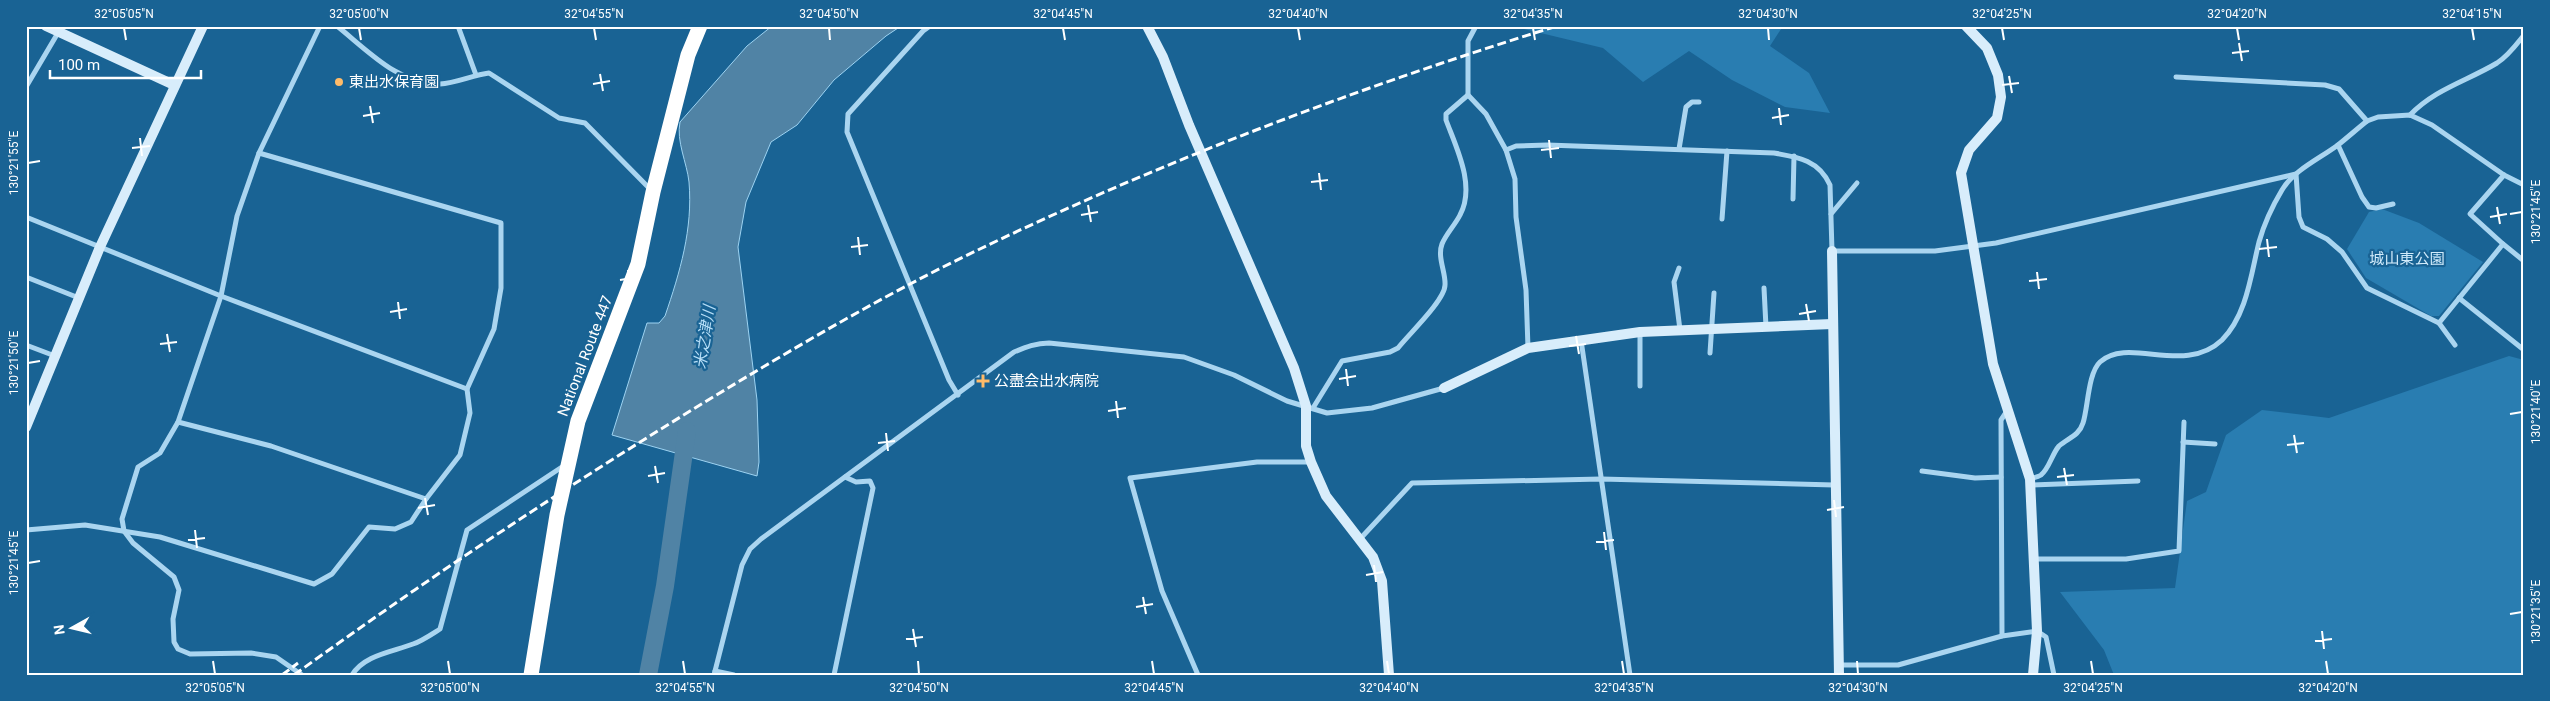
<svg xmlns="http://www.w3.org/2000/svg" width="2550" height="701" viewBox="0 0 2550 701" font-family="Roboto,'Noto Sans JP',sans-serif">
<rect width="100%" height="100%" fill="#196394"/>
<!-- green -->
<g fill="#297db1">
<polygon points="1511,26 1783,26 1770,46 1809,73 1830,113 1785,107 1732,80 1689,51 1643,82 1603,48"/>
<polygon points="2382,209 2419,223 2483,262 2439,316 2431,316 2366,278 2347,249 2369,212"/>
<polygon points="2509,356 2524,360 2524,675 2114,675 2104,650 2060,592 2175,588 2187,501 2206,492 2226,435 2262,410 2329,418"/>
</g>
<!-- water -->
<path fill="#5083a5" stroke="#9dd3f2" d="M772 26H901L886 36 834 80 797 125 771 142 746 202 738 247 757 400 759 462 757 476 612 435 647 323H659L665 316C680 272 693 229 689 182 687 163 676 141 680 122L747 46Z"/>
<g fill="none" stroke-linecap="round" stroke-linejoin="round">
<!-- river -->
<polyline stroke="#5083a5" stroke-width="18" points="648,675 665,586 687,431"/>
<!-- street -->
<g stroke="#aad5f0" stroke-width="5">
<path d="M337 26C366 49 400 86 440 84 456 83 473 75 489 73L559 118 585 123 651 190"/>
<polyline points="458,26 476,75"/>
<polyline points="930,26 923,31 848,114 847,132 949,380 958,395"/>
<polyline points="1476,26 1468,41 1468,95 1486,114 1506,150 1515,179 1516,217 1526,290 1528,348"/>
<polyline points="2176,77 2325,85 2339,89 2367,121"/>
<polyline points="26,87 62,26"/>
<path d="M2410 115C2435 89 2467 81 2497 63 2508 56 2516 45 2524 35"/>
<polyline points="2338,145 2362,197 2369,207 2376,208 2393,204"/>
<polyline points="1679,149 1686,107 1692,102 1699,102"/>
<path d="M1506 150 1516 146 1547 145 1774 153C1798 157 1819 160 1830 185L1832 251H1935L1996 243 2296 174 2299 217 2303 227 2327 239 2342 252 2367 288 2439 323 2503 244 2524 261"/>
<polyline points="1793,199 1794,156"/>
<polyline points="1831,214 1857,183"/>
<polyline points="26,217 221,296 467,389"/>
<polyline points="1722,219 1727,151"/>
<polyline points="2503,244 2470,214 2504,175"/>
<polyline points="1679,268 1674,282 1680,330"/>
<polyline points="26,277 79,298"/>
<polyline points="1764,288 1766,327"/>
<polyline points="2459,298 2524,350"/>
<polyline points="2439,323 2455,345"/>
<polyline points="1640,332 1640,386"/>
<polyline points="1581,340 1630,675"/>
<polyline points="26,345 55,356"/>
<polyline points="1710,353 1714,293"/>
<path d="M1313 408 1342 361 1390 352 1398 348C1409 334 1445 300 1445 285 1446 273 1437 257 1442 244 1446 234 1455 225 1460 215 1476 186 1456 147 1446 120V114L1468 95"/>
<polyline points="178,422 271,446 426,499"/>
<polyline points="2183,442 2215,444"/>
<polyline points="1922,471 1975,478 2001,477"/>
<path d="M2030 479C2033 478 2038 477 2041 475 2049 469 2052 454 2059 446 2068 438 2079 436 2083 423 2088 408 2088 373 2100 362 2129 336 2184 376 2222 340 2247 315 2251 274 2259 242 2264 224 2273 205 2282 190 2294 170 2319 159 2338 145 2348 137 2357 129 2367 121L2378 117 2410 115 2432 125 2504 175 2524 185"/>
<polyline points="2030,485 2138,481"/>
<polyline points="26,530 85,525 160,537 314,584 332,574 369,527 395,529 411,522 426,499 460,455 470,413 467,389 494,329 501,288 501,223 259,153"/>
<polyline points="1360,539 1412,483 1601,479 1834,485"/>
<polyline points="2033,559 2126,559 2179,551 2184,422"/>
<polyline points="2002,636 2001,420 2007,411"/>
<polyline points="1839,665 1898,665 2002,636 2037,631 2046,637 2054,675"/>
<polyline points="715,671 734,675"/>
<polyline points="302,675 276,657 251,653 190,654 178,649 174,642 173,619 179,590 174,577 133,543 124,531 122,519 138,467 160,453 178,422 221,296 237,216 259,153 320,26"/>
<path d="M352 675C364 655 392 652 413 644 422 641 432 634 440 629L467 530 565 465"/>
<path d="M714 675 742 565 750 549 761 539 1014 352C1026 347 1036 343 1049 343L1184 357 1234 375 1287 401 1327 413 1372 408 1444 388"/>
<polyline points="834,675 873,488 870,481 856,482 845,477"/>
<polyline points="1198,675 1162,591 1130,478 1257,462 1311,462"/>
</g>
<!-- secondary -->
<g stroke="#d8edfb" stroke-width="10">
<polyline points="46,26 174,85"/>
<polyline points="1147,26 1163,57 1189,125 1294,368 1306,406 1306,446 1311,462 1326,496 1373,557 1382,581 1389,675"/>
<polyline points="1966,26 1987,48 1998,75 2001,97 1997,118 1969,150 1961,173 1993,364 2030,479 2037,631 2033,675"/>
<polyline points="1832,251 1839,675"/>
<polyline points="1444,388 1528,348 1640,332 1832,324"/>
<polyline points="26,427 100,247 203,26"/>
</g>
<!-- highway -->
<polyline stroke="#fff" stroke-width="15" points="531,675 557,515 578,421 638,264 653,192 688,55 700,26"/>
<!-- rail -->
<g stroke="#fff" stroke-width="3" stroke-dasharray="9 4" stroke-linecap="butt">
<polyline points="282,675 298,663"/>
<path d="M294 675C420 584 549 498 682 416 767 364 854 312 943 267 1141 169 1347 91 1557 26"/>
</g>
</g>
<!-- ticks -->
<path fill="none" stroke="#fff" stroke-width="2" d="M124 28 126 40M359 28 361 40M594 28 596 40M829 28 830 40M1063 28 1065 40M1298 28 1300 40M1533 28 1535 40M1768 28 1769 40M2002 28 2004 40M2237 28 2239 40M2472 28 2474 40M2239 43 2242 61M2232 53 2249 51M600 74 603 91M2009 76 2012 93M593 84 610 81M2002 85 2019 83M370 106 373 123M1779 108 1781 125M363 116 380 113M1772 118 1789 115M140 138 142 156M1549 140 1551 158M132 148 150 146M1541 150 1559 148M28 163 40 161M1319 173 1321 190M1311 182 1328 180M1088 205 1091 222M2497 207 2500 224M2510 214 2522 212M1081 215 1098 212M2490 217 2507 214M858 237 860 255M2267 239 2269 257M851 247 868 245M2259 249 2277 247M628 270 630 287M2037 272 2039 289M620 280 638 277M2029 281 2047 279M398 302 400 319M1806 304 1809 321M390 312 407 309M1799 314 1816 311M167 334 170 352M1576 336 1579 354M160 344 177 342M1569 346 1586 344M28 363 40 361M1346 369 1348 386M1339 379 1356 376M1116 401 1118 418M1108 411 1126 408M2510 414 2522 412M886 433 888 451M2294 435 2297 453M878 443 895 441M2287 445 2304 443M655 466 658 483M2064 468 2067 485M648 476 665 473M2057 477 2074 475M425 498 428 515M1834 500 1836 517M418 508 435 505M1827 510 1844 507M195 530 197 548M1604 532 1606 550M188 540 205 538M1596 542 1614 540M28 563 40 561M1374 565 1376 582M1366 575 1383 572M1143 597 1146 614M1136 607 1153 604M2510 614 2522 612M913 629 916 647M2322 631 2324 649M906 639 923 637M2315 641 2332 639M213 661 215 674M448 661 450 674M683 661 685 674M918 661 919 674M1152 661 1154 674M1387 661 1389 674M1622 661 1624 674M1857 661 1858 674M2091 661 2093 674M2326 661 2328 674"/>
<!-- markers -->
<g fill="#ffbb69" stroke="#196394" stroke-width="2">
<circle cx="339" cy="82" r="5"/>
<path d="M980.5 373.5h5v5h5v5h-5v5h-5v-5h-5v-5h5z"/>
</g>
<g text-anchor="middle" stroke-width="4.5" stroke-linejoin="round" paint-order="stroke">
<!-- poi labels -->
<g font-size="15" fill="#fff" stroke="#196394" text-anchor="start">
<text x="349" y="87">東出水保育園</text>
<text x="994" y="386">公盡会出水病院</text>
</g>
<!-- park labels -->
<g font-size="15" fill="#d1ebfb" stroke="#196394">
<text x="2407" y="264">城山東公園</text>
</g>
<!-- street labels -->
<g font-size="15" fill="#fff" stroke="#196394">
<text transform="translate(585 356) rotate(-69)" y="5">National Route 447</text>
</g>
<!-- water labels -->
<g font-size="16" font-style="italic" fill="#b6def7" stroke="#196394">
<text transform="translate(704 337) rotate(-81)" y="6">米之津川</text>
</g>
</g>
<!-- border -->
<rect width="2550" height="701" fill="none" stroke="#196394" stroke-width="55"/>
<!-- north arrow -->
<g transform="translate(72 628) rotate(262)" stroke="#196394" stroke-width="4" paint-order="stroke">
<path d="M0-4L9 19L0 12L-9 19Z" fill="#ffffff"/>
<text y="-8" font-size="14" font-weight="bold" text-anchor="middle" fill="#ffffff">N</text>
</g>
<!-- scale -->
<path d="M50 70v8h151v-8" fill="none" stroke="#ffffff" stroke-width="2.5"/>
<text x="58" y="70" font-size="15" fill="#ffffff" stroke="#196394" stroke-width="4" paint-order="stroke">100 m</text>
<rect x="28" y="28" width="2494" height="646" fill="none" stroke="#fff" stroke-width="2"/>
<g font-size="12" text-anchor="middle" fill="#fff">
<text x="124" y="18">32°05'05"N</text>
<text x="359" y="18">32°05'00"N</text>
<text x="594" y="18">32°04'55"N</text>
<text x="829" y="18">32°04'50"N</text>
<text x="1063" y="18">32°04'45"N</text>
<text x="1298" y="18">32°04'40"N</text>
<text x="1533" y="18">32°04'35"N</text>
<text x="1768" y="18">32°04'30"N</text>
<text x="2002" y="18">32°04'25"N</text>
<text x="2237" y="18">32°04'20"N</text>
<text x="2472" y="18">32°04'15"N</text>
<text transform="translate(14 163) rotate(-90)" y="4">130°21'55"E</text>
<text transform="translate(2536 212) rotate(-90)" y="4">130°21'45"E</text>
<text transform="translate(14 363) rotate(-90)" y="4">130°21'50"E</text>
<text transform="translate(2536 412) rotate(-90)" y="4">130°21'40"E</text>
<text transform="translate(14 563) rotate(-90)" y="4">130°21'45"E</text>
<text transform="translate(2536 612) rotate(-90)" y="4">130°21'35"E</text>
<text x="215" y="692">32°05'05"N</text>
<text x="450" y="692">32°05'00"N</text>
<text x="685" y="692">32°04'55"N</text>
<text x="919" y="692">32°04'50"N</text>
<text x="1154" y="692">32°04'45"N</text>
<text x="1389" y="692">32°04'40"N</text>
<text x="1624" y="692">32°04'35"N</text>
<text x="1858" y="692">32°04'30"N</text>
<text x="2093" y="692">32°04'25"N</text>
<text x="2328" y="692">32°04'20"N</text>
</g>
</svg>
